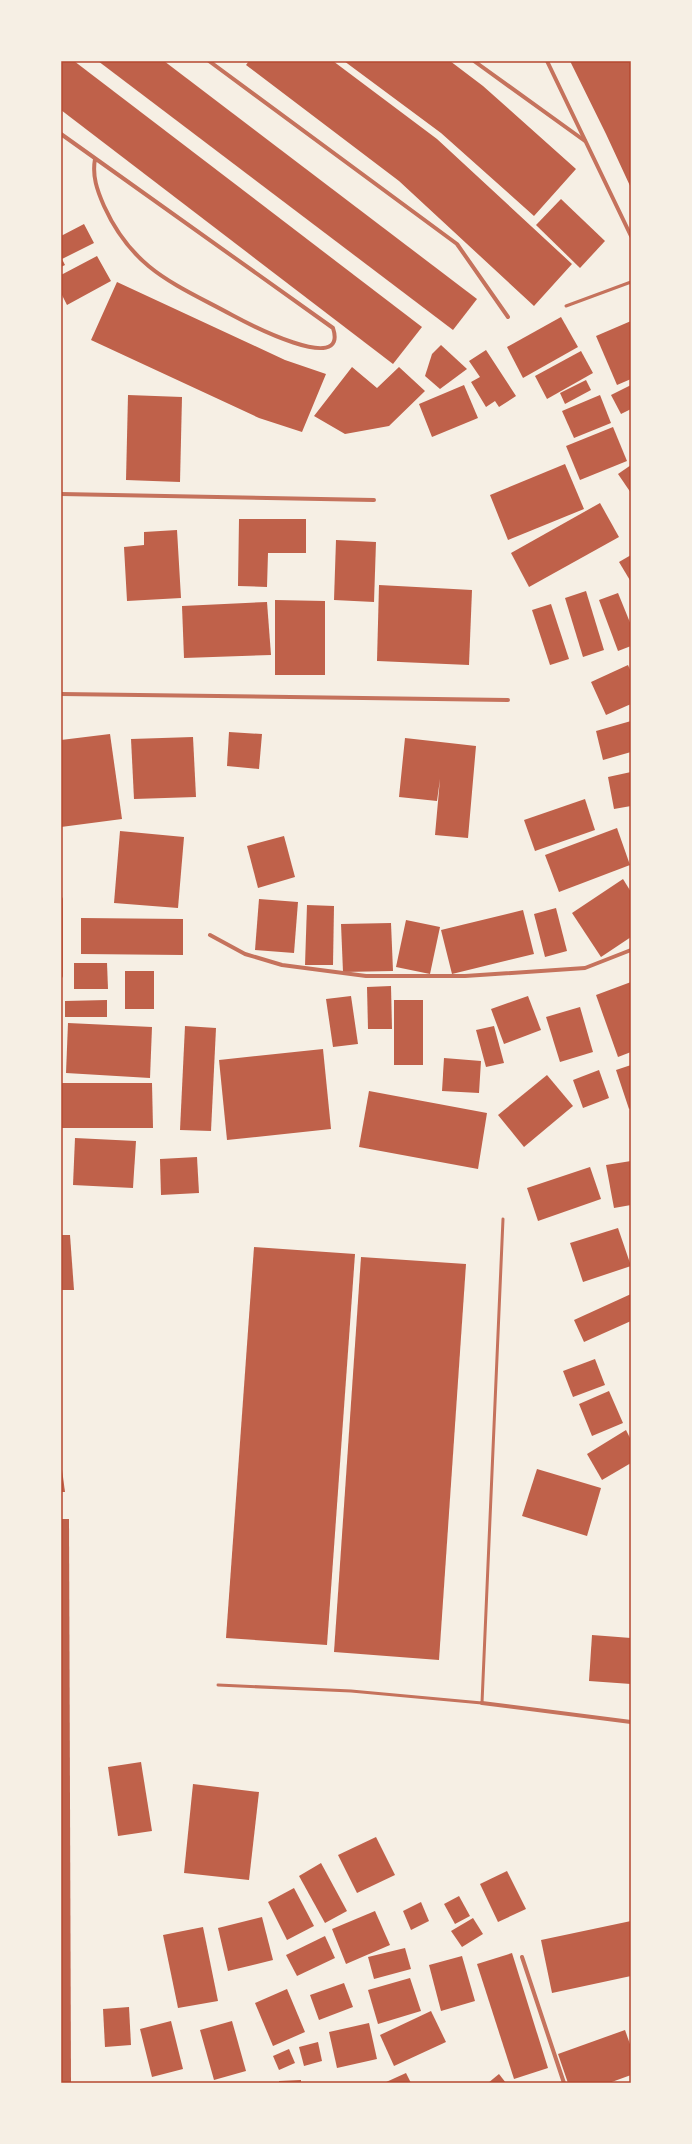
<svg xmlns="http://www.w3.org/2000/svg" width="692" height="2144" viewBox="0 0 692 2144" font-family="Inter,sans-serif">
<rect width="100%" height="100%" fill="#f6efe4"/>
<!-- building -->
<g fill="#bf614a">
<polygon points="61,61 74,61 422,327 393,364 61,110"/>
<polygon points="98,61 164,61 477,299 453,330"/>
<polygon points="249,61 333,61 437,139 572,264 534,306 399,181 246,65"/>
<polygon points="344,61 450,61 483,86 576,169 534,216 441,133"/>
<polygon points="570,61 631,61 631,188 606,134"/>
<polygon points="561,199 605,241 580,268 536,225"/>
<polygon points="84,224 94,243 62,259 65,265 61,267 61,236"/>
<polygon points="97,256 111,281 67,305 62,295 61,296 61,275"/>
<polygon points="117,282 285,360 326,374 302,432 259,418 91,340"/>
<polygon points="561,317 578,347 523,378 507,347"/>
<polygon points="631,321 631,379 617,385 596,336"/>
<polygon points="441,345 467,369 440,389 425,376 432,354"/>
<polygon points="486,350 516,396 499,407 495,401 486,407 471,382 480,377 469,361"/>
<polygon points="581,351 593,373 547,399 535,376"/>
<polygon points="352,367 377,388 399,367 425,391 389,426 345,434 314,416"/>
<polygon points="586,380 591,390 565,404 560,393"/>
<polygon points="464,385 478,418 432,437 419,404"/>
<polygon points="631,385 631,409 621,414 611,395"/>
<polygon points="128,395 182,397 180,482 126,480"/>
<polygon points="600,395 611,423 574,438 562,411"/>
<polygon points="613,427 627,461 580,480 566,446"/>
<polygon points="565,464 584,509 508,540 490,495"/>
<polygon points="631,465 631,493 618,474"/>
<polygon points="600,503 619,537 529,587 511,553"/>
<polygon points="239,519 306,519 306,553 268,553 267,587 238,586"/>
<polygon points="177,530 181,598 127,601 124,547 144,545 144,532"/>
<polygon points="336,540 376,542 374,602 334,600"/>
<polygon points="631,555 631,582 619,562"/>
<polygon points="379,585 472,590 469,665 377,661"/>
<polygon points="586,591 604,650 583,657 565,598"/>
<polygon points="618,593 631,625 631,646 618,651 599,600"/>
<polygon points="275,600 325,601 325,675 275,675"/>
<polygon points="267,602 271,655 184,658 182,606"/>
<polygon points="551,604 569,659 550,665 532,610"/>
<polygon points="628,665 631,672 631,704 606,715 591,682"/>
<polygon points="631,721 631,752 603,760 596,731"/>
<polygon points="229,732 262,734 259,769 227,766"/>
<polygon points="110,734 122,819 61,827 61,740"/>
<polygon points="193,737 196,797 134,799 131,739"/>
<polygon points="405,738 476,746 468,838 435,835 440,779 437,801 399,797"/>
<polygon points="631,772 631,806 614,809 608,777"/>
<polygon points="585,799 595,830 535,851 524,820"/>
<polygon points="617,828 630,865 559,892 545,855"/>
<polygon points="120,831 184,837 178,908 114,903"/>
<polygon points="284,836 295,877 258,888 247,846"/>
<polygon points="623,879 631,892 631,937 601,957 572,913"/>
<polygon points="259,899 298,902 294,953 255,950"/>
<polygon points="307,905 334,906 333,965 305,965"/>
<polygon points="556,908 567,951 545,957 534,914"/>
<polygon points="523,910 534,954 452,974 441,930"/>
<polygon points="81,918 183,919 183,955 81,954"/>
<polygon points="406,920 440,927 430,974 396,967"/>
<polygon points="391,923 393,971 343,972 341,924"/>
<polygon points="74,963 107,963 108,989 74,989"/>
<rect x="125" y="971" width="29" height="38"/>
<polygon points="631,982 631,1052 618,1057 596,995"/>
<polygon points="391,986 392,1029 368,1029 367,987"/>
<polygon points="351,996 358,1044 333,1047 326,999"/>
<polygon points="528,996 541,1030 504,1044 491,1009"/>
<polygon points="107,1000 107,1017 65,1017 65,1001"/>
<rect x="394" y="1000" width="29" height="65"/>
<polygon points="580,1007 593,1052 560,1062 546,1017"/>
<polygon points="68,1023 152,1027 150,1078 66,1073"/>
<polygon points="185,1026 216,1028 211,1131 180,1130"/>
<polygon points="494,1026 504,1063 486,1067 476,1030"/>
<polygon points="323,1049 331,1129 227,1140 219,1060"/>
<polygon points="444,1058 481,1061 479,1093 442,1091"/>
<polygon points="631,1065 631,1108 629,1109 616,1070"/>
<polygon points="599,1070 609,1098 583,1108 573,1080"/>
<polygon points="547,1075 573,1106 524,1147 498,1115"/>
<polygon points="61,1083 152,1083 153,1128 61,1128"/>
<polygon points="369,1091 487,1113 478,1169 359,1147"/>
<polygon points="75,1138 136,1141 133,1188 73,1185"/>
<polygon points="197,1157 199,1193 161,1195 160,1159"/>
<polygon points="631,1161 631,1205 614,1208 606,1165"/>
<polygon points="590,1167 601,1199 538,1221 527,1188"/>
<polygon points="618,1228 631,1266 583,1282 570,1243"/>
<polygon points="61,1235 70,1235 74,1290 61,1290"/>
<polygon points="254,1247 355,1254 327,1645 226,1638"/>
<polygon points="361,1257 466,1264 439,1660 334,1652"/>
<polygon points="631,1294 631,1321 584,1342 574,1320"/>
<polygon points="595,1359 605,1385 573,1397 563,1371"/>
<polygon points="609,1391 623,1423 592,1436 579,1404"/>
<polygon points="626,1430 631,1440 631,1463 602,1480 587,1454"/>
<polygon points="61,1462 65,1492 61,1492"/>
<polygon points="537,1469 601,1488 587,1536 522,1516"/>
<polygon points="61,1519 69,1519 71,2083 61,2083"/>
<polygon points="592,1635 631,1638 631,1684 589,1681"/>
<polygon points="141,1762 152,1831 118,1836 108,1767"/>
<polygon points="193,1784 259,1792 249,1880 184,1873"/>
<polygon points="376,1837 395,1875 357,1893 338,1855"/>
<polygon points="321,1863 347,1911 325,1923 299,1876"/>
<polygon points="507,1871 526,1909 498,1922 480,1884"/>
<polygon points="294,1888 314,1926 287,1940 268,1902"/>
<polygon points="459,1896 470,1916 455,1924 444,1904"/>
<polygon points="421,1902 429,1921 411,1930 403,1911"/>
<polygon points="375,1911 390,1945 346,1964 332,1929"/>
<polygon points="262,1917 273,1960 228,1971 218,1928"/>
<polygon points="473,1918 483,1934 462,1947 451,1931"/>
<polygon points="631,1921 631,1976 552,1993 541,1940"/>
<polygon points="203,1927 218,2001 178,2008 163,1935"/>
<polygon points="325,1936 335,1958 297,1976 286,1955"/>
<polygon points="405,1948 411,1969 374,1979 368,1957"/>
<polygon points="512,1953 548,2068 514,2079 477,1964"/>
<polygon points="462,1956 475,2001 441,2011 429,1965"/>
<polygon points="410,1978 421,2011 378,2024 368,1990"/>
<polygon points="344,1983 353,2007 319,2020 310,1995"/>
<polygon points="287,1989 305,2032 273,2046 255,2003"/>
<polygon points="129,2007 131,2045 105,2047 103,2009"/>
<polygon points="431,2011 446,2042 394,2066 380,2035"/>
<polygon points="171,2021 183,2069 152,2077 140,2029"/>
<polygon points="232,2021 246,2071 214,2080 200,2030"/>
<polygon points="369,2023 377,2059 337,2068 329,2032"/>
<polygon points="625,2030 631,2047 631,2075 609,2083 568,2083 558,2054"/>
<polygon points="318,2042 322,2061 304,2066 299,2047"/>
<polygon points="289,2049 295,2063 279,2070 273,2056"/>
<polygon points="406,2073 411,2083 384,2083"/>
<polygon points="499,2074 506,2083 488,2083"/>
<polygon points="301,2080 301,2083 279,2083 279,2081"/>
</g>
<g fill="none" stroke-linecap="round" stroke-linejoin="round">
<!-- service -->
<g stroke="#c5725c" stroke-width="3">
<polyline points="566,306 631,282"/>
<polyline points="218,1685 351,1691 482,1703 503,1219"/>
</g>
<!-- minor -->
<g stroke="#c5725c" stroke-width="4">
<polyline points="209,61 457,244 508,317"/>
<polyline points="474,61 585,141"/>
<polyline points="547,61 631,236"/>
<path d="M61 134 333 328C349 377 245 322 232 315 175 284 133 270 104 206 97 190 92 176 95 159"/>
<polyline points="61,494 374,500"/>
<polyline points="61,694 508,700"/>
<polyline points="61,899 61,976"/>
<polyline points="210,935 245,954 282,965 366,976 465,976 585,968 631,950"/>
<polyline points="482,1703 631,1722"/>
<polyline points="522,1957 564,2083"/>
</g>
</g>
<!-- border -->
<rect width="692" height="2144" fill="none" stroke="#f6efe4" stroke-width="124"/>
<rect x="62" y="62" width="568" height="2020" fill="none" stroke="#b5482f" stroke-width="1.5"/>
</svg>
